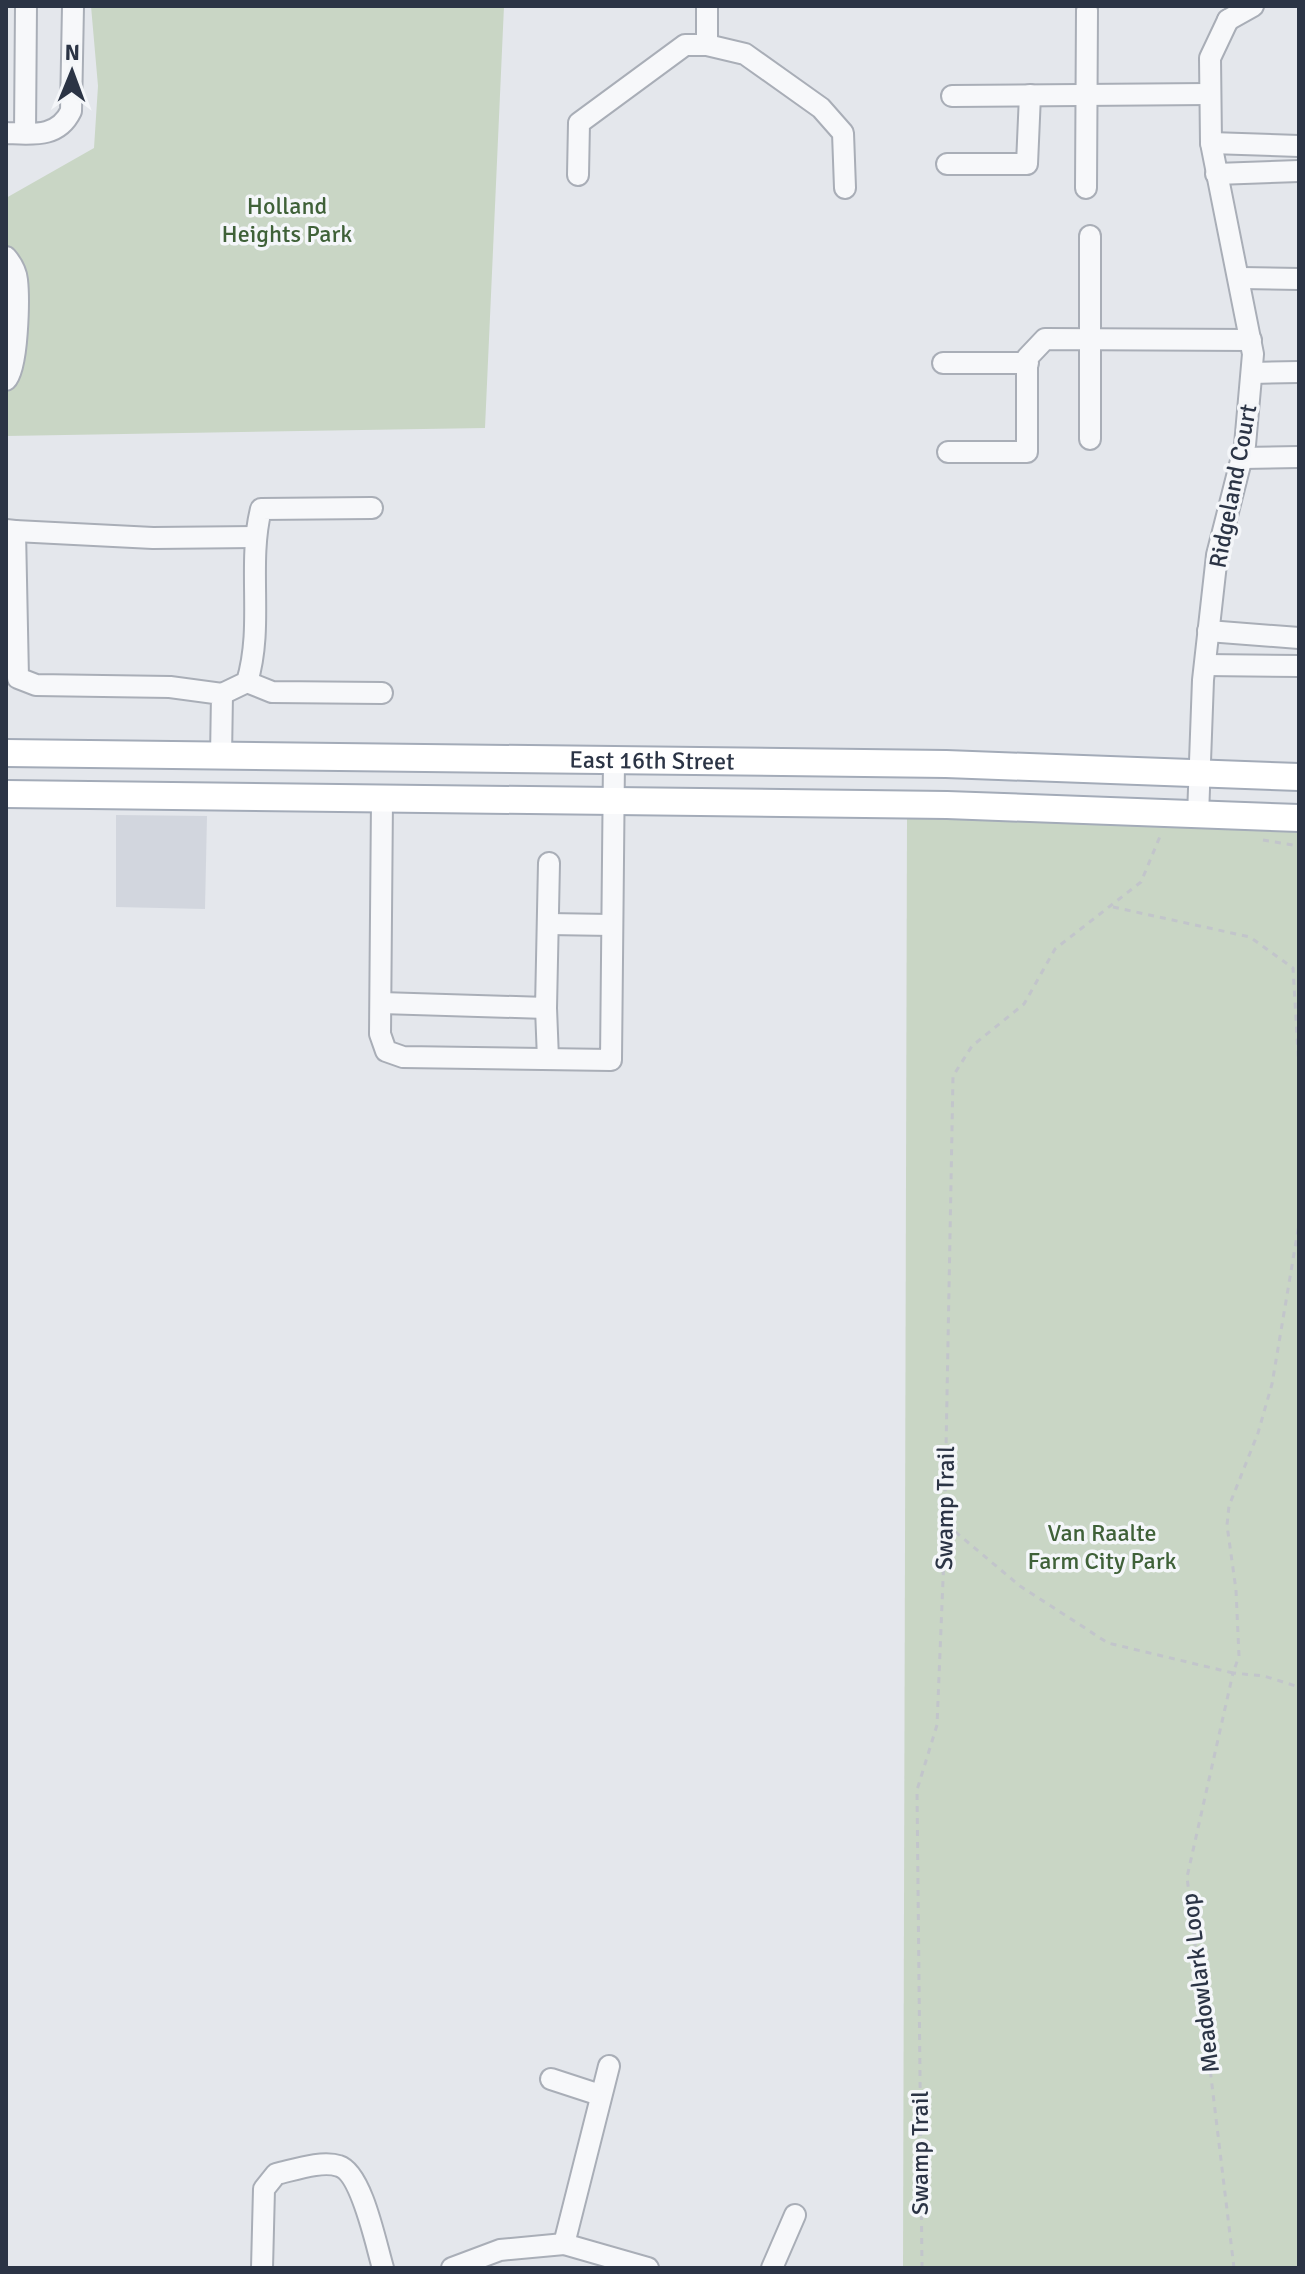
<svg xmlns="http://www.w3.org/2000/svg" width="1305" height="2274" viewBox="0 0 1305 2274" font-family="Signika,sans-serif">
<rect width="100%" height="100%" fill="#e4e7ec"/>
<!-- built -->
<polygon fill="#d2d6de" points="116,815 207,816 205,909 116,907"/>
<!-- green -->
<g fill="#c9d6c5">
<polygon points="91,6 504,6 485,428 6,436 6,198 94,148 98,86"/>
<polygon points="907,818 1299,826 1299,2268 903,2268"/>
</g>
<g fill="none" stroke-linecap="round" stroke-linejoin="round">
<!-- minor casing -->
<g stroke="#a9aeb7" stroke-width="24">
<g id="minor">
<polyline points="1228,20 1253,6"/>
<polyline points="707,45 707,6"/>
<polyline points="952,96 1209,94"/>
<path d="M6 133C33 134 58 138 71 111L73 6"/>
<polyline points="25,133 26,6"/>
<polyline points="1211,143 1299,146"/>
<polyline points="947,164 1027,164 1030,95"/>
<polyline points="1216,174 1299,171"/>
<polyline points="578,175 579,123 685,45 707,45 745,54 821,108 843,133 845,188"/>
<polyline points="1086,188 1087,10"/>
<polyline points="1090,236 1090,439"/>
<path d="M6 257C12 264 16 271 17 280 19 298 18 369 6 380"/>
<polyline points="1241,278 1299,279"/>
<polyline points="943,363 1028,363"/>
<polyline points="1252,373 1299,372"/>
<polyline points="948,452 1027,452 1027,358 1045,339 1251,340"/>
<polyline points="1242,458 1299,457"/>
<polyline points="6,530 15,531 18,678 36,685 170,687 222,694 221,757"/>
<polyline points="15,531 153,538 256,537"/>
<polyline points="1208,631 1299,638"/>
<polyline points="1205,665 1299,666"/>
<polyline points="247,682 272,692 382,693"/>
<path d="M222 694 247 682C264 626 247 566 261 509L372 508"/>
<polyline points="382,799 380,1034 386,1051 403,1057 611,1060 614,760"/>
<polyline points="1198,816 1203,680 1217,555 1245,445 1253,354 1211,143 1210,58 1228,20"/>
<polyline points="548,924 612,925"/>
<polyline points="381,1003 546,1008 549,863"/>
<polyline points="546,1008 548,1059"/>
<polyline points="609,2066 564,2244 648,2268"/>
<polyline points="551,2079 600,2095"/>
<path d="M262 2268 264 2189 276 2174C294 2170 322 2160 339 2166 362 2173 376 2245 383 2268"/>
<polyline points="452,2268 500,2250 564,2244"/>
<polyline points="772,2268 795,2215"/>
</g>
</g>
<!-- major casing -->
<g stroke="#a3abb8" stroke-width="30">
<g id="major">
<path id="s1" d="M6 753 946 764 1299 777"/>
<polyline points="6,794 947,805 1299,818"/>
</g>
</g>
<!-- path -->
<g stroke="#c2c5cb" stroke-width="3" stroke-dasharray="6 6" stroke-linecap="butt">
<polyline points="1263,840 1299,846"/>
<polyline points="1113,907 1250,937 1293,968 1299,1069"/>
<polyline points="946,1524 1020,1586 1108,1643 1233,1673 1239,1656 1236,1590 1227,1525 1229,1506 1258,1433 1272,1384 1299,1224"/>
<polyline points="922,2268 917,1790 937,1725 944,1556 953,1076 972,1046 1024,1004 1055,949 1141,882 1161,834"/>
<polyline points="1234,2268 1187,1877 1233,1673 1264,1676 1299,1687"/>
</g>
<!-- minor -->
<use href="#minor" stroke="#f7f8fa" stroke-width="20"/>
<!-- major -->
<use href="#major" stroke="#fff" stroke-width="26"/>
</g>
<g text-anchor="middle" stroke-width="7" stroke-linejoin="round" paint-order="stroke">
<!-- park labels -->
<g font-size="24" fill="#3f6138" stroke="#f4f6f9">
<text x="287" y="214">Holland<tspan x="287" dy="28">Heights Park</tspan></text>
<text x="1102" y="1541">Van Raalte<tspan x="1102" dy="28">Farm City Park</tspan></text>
</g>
<!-- street labels -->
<g font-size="24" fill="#2b3445" stroke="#f4f6f9">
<text transform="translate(1233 486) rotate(-79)" y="8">Ridgeland Court</text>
<text dy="8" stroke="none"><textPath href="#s1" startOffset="646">East 16th Street</textPath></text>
<text transform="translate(945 1508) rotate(-89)" y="8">Swamp Trail</text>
<text transform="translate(1200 1983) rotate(-97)" y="8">Meadowlark Loop</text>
<text transform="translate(920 2153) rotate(-90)" y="8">Swamp Trail</text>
</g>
</g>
<!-- border -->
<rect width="1305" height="2274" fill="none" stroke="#2b3445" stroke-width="16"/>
<!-- north arrow -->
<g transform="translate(72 72) rotate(1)" stroke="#f4f6f9" stroke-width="6" paint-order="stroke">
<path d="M0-6L14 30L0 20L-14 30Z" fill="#2b3445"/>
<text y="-12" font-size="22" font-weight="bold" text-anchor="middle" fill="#2b3445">N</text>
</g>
</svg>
